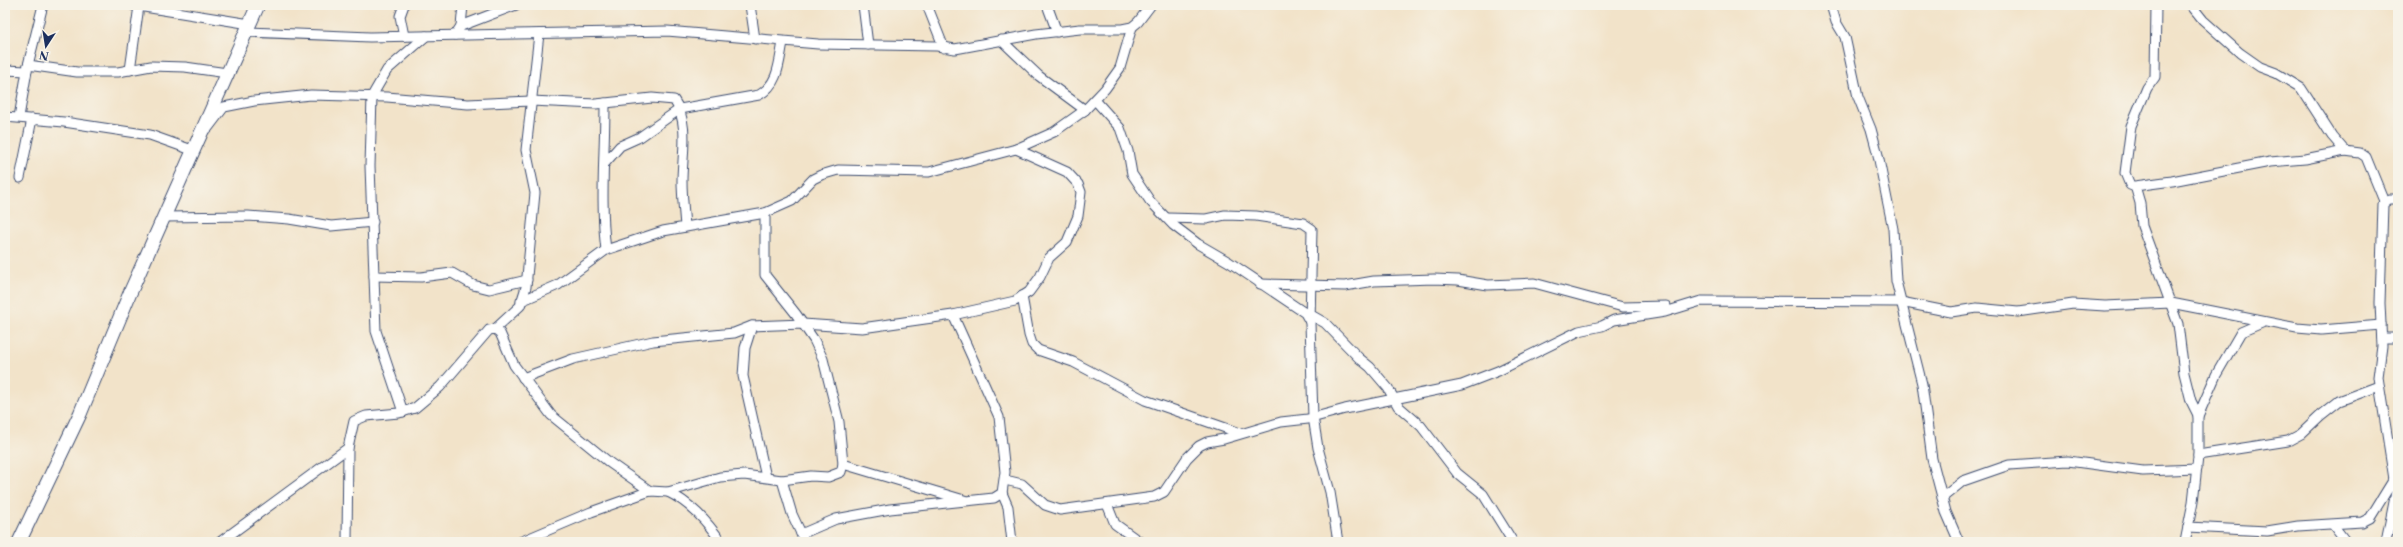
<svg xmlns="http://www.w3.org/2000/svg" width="2403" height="547" viewBox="0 0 2403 547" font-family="'Libre Caslon Text',serif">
<rect width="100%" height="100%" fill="#f7f3e8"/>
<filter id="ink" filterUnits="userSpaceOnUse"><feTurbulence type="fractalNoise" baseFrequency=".025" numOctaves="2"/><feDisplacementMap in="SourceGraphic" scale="8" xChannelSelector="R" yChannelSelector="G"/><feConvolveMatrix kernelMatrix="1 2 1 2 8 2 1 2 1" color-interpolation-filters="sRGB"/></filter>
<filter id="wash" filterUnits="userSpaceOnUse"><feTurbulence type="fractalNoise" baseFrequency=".012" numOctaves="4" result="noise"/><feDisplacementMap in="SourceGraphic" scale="16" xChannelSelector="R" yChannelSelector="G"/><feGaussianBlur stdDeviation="0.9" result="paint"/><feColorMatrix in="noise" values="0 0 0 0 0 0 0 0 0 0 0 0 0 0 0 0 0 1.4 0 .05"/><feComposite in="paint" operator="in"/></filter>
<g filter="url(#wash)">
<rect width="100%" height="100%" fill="#f2e3c9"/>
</g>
<g filter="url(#ink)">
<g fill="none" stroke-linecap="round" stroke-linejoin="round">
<!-- street casing -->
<g stroke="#3b4a6e" stroke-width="11">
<g id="street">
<polyline points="132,5 250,24"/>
<polyline points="750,5 755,39"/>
<polyline points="863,5 868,45"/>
<polyline points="927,5 944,48"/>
<polyline points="1047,5 1057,32"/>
<polyline points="1831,5 1836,22 1845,37 1858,97 1871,129 1878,155 1893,229 1896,281 1922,384 1932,459 1946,512 1959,542"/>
<polyline points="2191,5 2203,20 2240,53 2260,67 2276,73 2301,88 2332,136 2345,151"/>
<polyline points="461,26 463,5"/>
<polyline points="246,32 370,37 667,31 818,44 937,46 955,49 1036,34 1080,29 1122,29 1132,27 1138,22 1151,5"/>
<polyline points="455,35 461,26 516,5"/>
<polyline points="404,36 400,16 404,5"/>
<polyline points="1001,40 1039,76 1085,110"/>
<polyline points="28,65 77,72 118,72 151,66 185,67 227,73"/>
<polyline points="5,70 27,71"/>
<polyline points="130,70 139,6"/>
<polyline points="1095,100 1120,128 1128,151 1132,174 1150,201 1173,225 1198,244 1229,262 1305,313 1310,322"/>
<path d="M605 103C605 152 600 202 606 250"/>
<polyline points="5,117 64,122 150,135 192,150 196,145"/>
<polyline points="19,117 28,65 43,5"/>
<path d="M208 128 224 107 254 101 311 95 387 97 468 104 531 101 596 104 652 98 674 100C690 123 682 155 682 181 682 196 684 212 685 227"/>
<path d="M605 163 620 146 640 137 680 109 759 95C779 84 779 62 783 42"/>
<polyline points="20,178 32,119"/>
<polyline points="2135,187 2130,185 2125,173 2131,126 2147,88 2155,77 2156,5"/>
<polyline points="163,217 248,216 289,219 331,226 373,222"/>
<polyline points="1167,218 1206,219 1225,215 1256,216 1303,223 1312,229 1310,323 1313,417 1318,448 1330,492 1338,542"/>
<polyline points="374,276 421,277 452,273 473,285 489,289 527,280"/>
<polyline points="1260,284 1345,286 1374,281 1434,279 1458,280 1488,285 1534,283 1623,307 1666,306"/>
<polyline points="1022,296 1029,335 1032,344 1038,350 1073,362 1145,400 1240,433"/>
<polyline points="521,301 558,285 606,250 663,231 765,213 792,201 813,179 821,175 838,170 929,172 1016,149 1054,132 1085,110 1105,89 1120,68 1132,27"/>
<polyline points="1311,315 1325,323 1359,358 1370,367 1388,388 1398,406 1421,426 1457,473 1483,494 1513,542"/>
<polyline points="752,326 745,348 743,376 766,477"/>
<polyline points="495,329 520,306 526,287 535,193 526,150 539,34"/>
<polyline points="2382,338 2398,338"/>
<polyline points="523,378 573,359 653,341 734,333 752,326 803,324 862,328 953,315 1015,301 1029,292 1040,277 1049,258 1067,242 1078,216 1081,192 1078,184 1067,172 1016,149"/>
<polyline points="403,412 376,331 370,166 372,96 387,70 426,36"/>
<polyline points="2198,416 2216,375 2241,332 2264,322"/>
<polyline points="2198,455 2288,441 2301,434 2320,416 2339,401 2379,386"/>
<polyline points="843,464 964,500"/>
<polyline points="782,480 792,514 805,542"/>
<polyline points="1005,480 1022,484 1045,505 1060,510 1154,497 1164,492 1187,458 1199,446 1207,442 1224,439 1281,422 1308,419 1345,409 1462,385 1498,371 1579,331 1602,326 1614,320 1665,312 1701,301 1901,302 1951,312 1977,308 2018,312 2073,304 2105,306 2171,303 2297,328 2321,330 2381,325"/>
<path d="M668 492C689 502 708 522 721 542"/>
<polyline points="1002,493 1008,507 1012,542"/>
<polyline points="1942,498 1963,481 2009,465 2068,461 2143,471 2197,469"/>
<polyline points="1107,504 1115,524 1140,542"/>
<polyline points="2333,525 2346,542"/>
<polyline points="2188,527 2267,531 2298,526 2362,522 2370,518 2394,479"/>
<polyline points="801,534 836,519 890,509 994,498 1002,493 1005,472 999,417 953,315"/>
<polyline points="220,542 348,448"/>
<polyline points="347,542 348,448 354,421 366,416 399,413 415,408 440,387 489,330 495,329 500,333 514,365 551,415 610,463 650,491"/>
<polyline points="520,542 591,512 650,491 668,492 720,477 744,475 782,480 811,476 828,477 841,472 843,464 839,422 823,359 814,340 796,314 765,275 765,213"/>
<polyline points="2185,542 2193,502 2198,457 2198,415 2191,401 2184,373 2178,324 2142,226 2140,203 2135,186 2172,181 2270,162 2305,159 2345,151 2360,153 2366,157 2384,201"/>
<polyline points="2386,542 2396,492 2378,377 2382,346 2380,303 2383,204 2389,199 2398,199"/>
</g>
</g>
<!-- secondary casing -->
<g stroke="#3b4a6e" stroke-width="15">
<polyline id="secondary" points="19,542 80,414 130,293 258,5"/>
</g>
<!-- street -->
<use href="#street" stroke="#fff" stroke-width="9"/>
<!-- secondary -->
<use href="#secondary" stroke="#fff" stroke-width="13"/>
</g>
</g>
<!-- margin -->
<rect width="2403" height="547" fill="none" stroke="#f7f3e8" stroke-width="20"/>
<!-- north arrow -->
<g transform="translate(46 46) rotate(192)" stroke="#f7f3e8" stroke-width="3" paint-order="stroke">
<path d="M0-3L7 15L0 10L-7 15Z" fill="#1b2f5e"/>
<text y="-6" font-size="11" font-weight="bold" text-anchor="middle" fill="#1b2f5e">N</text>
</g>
</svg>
